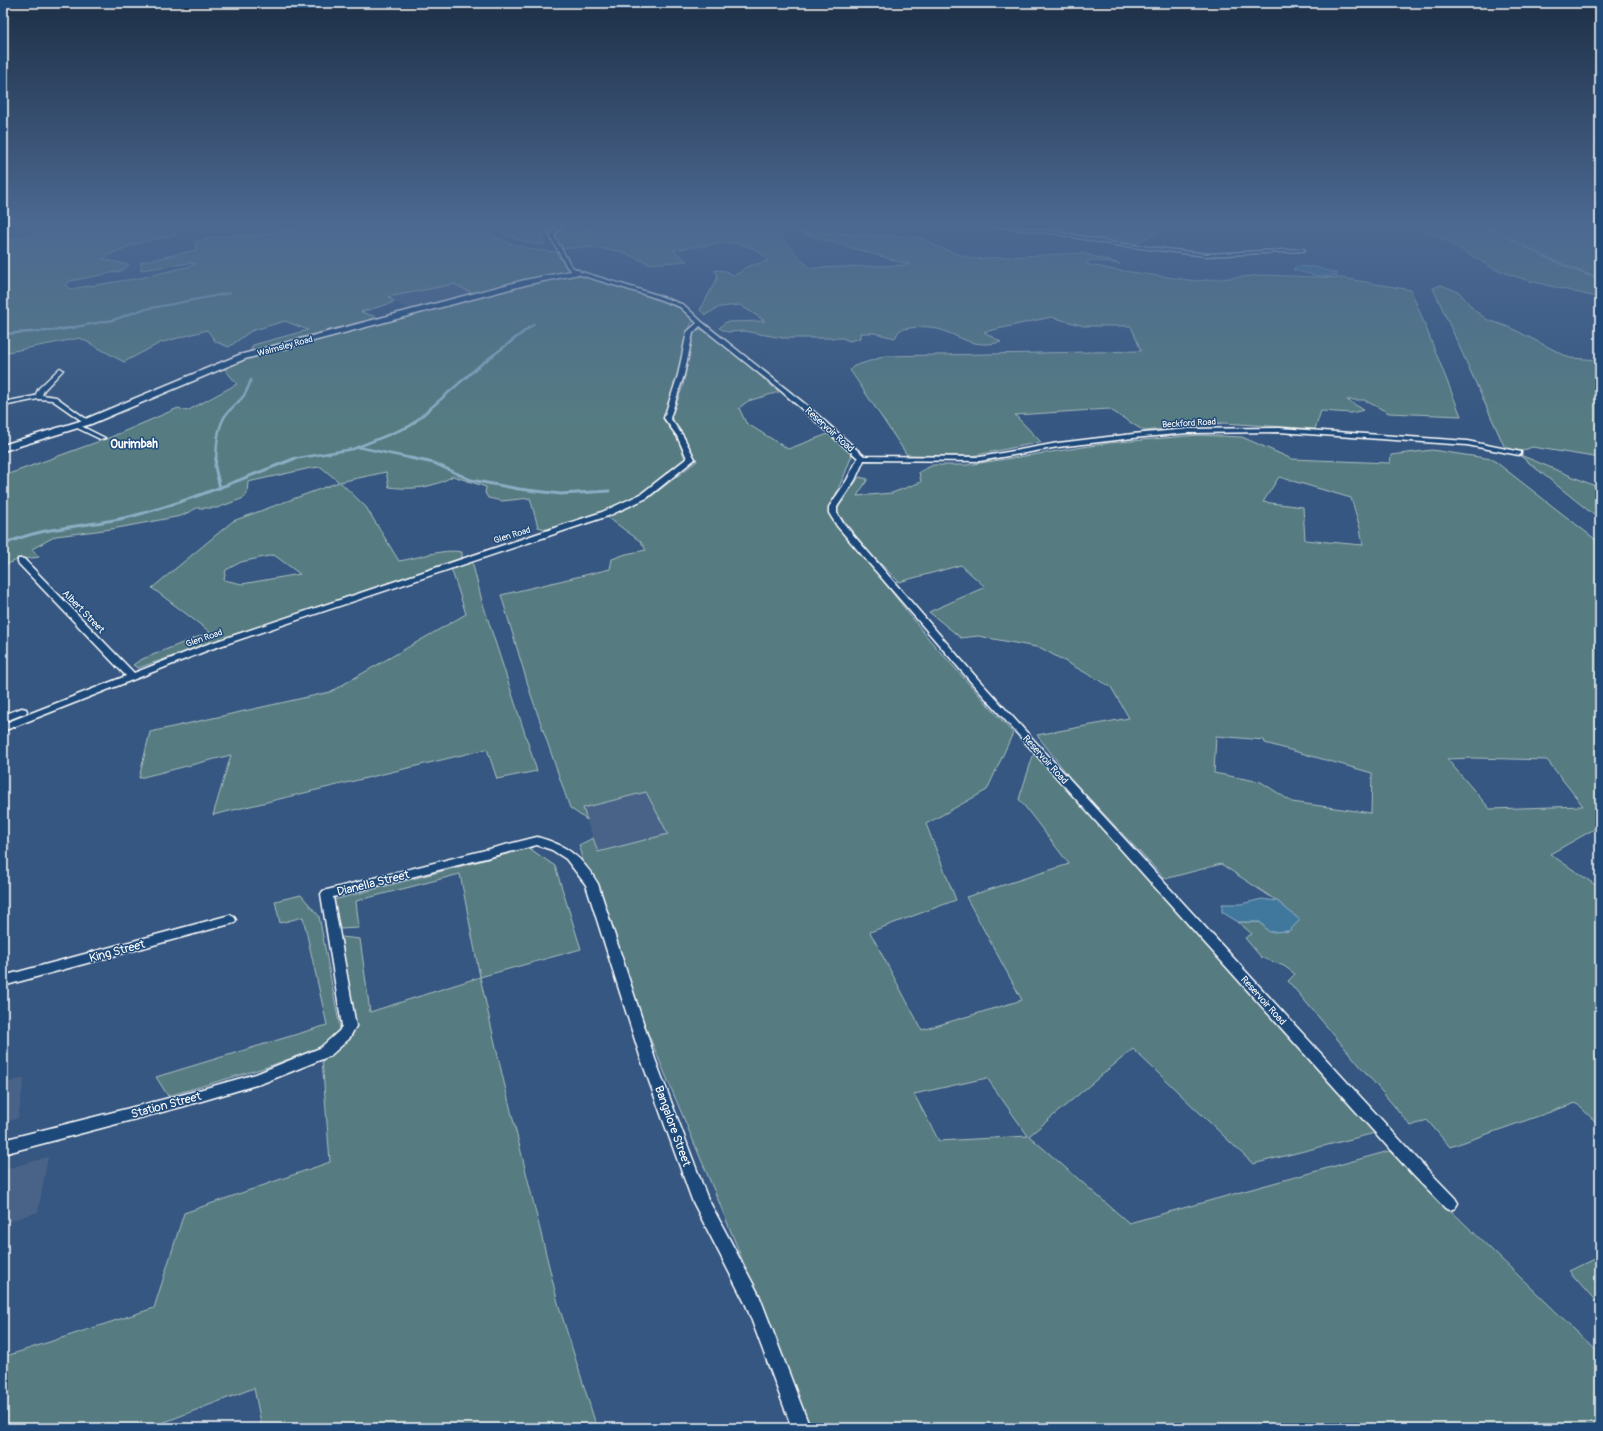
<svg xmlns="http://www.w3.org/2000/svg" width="1603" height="1431" viewBox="0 0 1603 1431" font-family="Pangolin,sans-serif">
<rect width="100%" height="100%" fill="#365781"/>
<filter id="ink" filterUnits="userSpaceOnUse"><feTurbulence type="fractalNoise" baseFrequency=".025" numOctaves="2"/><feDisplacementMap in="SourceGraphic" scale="8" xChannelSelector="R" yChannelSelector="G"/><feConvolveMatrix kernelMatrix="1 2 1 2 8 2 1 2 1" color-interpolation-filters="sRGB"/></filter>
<g filter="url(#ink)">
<!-- built -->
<g fill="#4a6388">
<polygon points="454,284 476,295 412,311 388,298"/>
<polygon points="646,792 668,835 598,852 582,808"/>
<polygon points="11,841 8,863 3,897 3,844"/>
<polygon points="24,1078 18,1118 3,1123 3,1084"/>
<polygon points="48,1157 38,1212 3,1223 3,1170"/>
</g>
<!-- green -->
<g fill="#577c82" stroke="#abbec0" fill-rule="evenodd">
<path d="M83 223H166L169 225 178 224 175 235C151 239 124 246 102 259L129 265 121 271 70 281 65 285 70 289 140 278 191 266 195 264 189 263 141 270V262L196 250 195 242 220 236 262 235 291 229 341 228 395 223H492L485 225 489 234 514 245 536 250 556 252 566 267 573 272 476 295 454 284 388 297 395 302 361 312 383 319 249 353 253 345 308 330 285 321 251 331 229 347 216 342 207 330 160 343 124 362 80 338 3 353V244L17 238 42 232 46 228Z"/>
<path d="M537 223H560L554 232 541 235 545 245C534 246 507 237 498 229 509 221 527 235 537 223Z"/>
<path d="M615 223H763L769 226 810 268 911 265 794 231 923 238 935 246 972 259 1082 253 1120 264 1090 260 1086 264 1109 269 1196 281 1264 275 1342 278 1411 290 1461 416 1389 413 1364 400H1347L1364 410 1351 413 1321 411 1315 429 1223 423 1144 431 1109 409 1015 415 1041 442 972 456 907 455 850 370 854 366 886 356 1141 351 1131 326H1084L1051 317 984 332 1001 342C969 350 959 333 930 327 922 326 911 328 902 329L899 331 895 338 874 333H860V338L850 341 842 338H782L744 331 727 332 719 328 726 322 765 321 740 305 720 307 705 315 700 310 718 277 715 270 726 271 733 275 739 273 746 267 768 261C749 232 702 247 673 250L687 261 650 264 620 251 585 247 561 249 555 236 562 225 566 224 564 233H576Z"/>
<polygon points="1078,223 1178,223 1132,245 1047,230"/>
<polygon points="1408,223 1600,223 1600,298 1530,281 1496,270 1445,240"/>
<path d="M573 274 649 295 678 306 694 319 687 332 683 362 663 419 677 437 685 459 640 495 603 513 552 531 538 527 530 498 502 501 488 498 485 493 486 487 453 476C433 488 412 490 389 487L386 472 340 482 366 507 399 561C420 558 442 548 462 552V558L138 668 133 665 140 660 210 632 152 588 233 521 339 482 321 467 311 468 248 482 247 494 244 498 217 508H197L181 516 112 529 56 536 32 549 39 557 17 560 3 566V476L111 437 178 408 187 411 237 384 222 366 247 358 529 283ZM274 555 300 574 242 584 224 580 226 570 241 562Z"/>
<polygon points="1441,285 1459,292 1475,311 1488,320 1509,327 1570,358 1600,360 1600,458 1532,447 1522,451 1505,448 1433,288"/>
<path d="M694 329 704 330 711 334 779 392 748 401 739 408 746 423 788 449 828 434 852 455 844 476 828 511 928 638 1013 733 987 790 926 824 956 900 870 932 922 1030 1022 1000 966 897 1069 864 1019 799 1034 753 1375 1133 1253 1164 1133 1049 1029 1136 1129 1223 1389 1151 1600 1354V1428H810L721 1207 581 874 582 854 579 845 593 838 598 852 668 834 646 792 583 808 587 820 570 808 531 695 501 595 610 569 612 559 626 554 646 550 640 541 607 517 649 498 697 461 684 437 671 418 683 386ZM987 1078 1028 1136 939 1141 914 1094Z"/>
<path d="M1198 435 1242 437 1292 459 1390 463 1391 455 1432 450 1492 459 1600 543V826L1550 854 1600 888V1126L1576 1103 1450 1147 1427 1120 1411 1126 1288 981 1295 974 1284 966 1261 957 1245 938 1252 934 1238 922H1260L1269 932 1289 931 1299 920 1277 901 1221 864 1165 879 1071 779 1037 735 1129 718 1111 687 1041 648 978 636 961 638 929 612 985 587 961 565 899 582 870 553 836 511 859 477 868 479 857 496 892 493 921 482 919 472 933 465H967L1109 443ZM1279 477 1351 498 1360 528 1363 545 1305 540 1303 507 1263 502ZM1216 736 1264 740 1265 743 1372 773 1371 813 1292 802 1261 782 1214 773ZM1474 758 1547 760 1583 806 1490 809 1447 759Z"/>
<polygon points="1518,454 1600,488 1600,520"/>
<polygon points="472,561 482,601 537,771 497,779 487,749 213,815 231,755 139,778 150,732 330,692 466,614 451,568"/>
<polygon points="529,848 555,866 581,949 480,977 502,1074 558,1303 597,1428 262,1428 254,1388 149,1428 3,1428 3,1357 154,1308 184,1213 330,1162 322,1059 354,1023 341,937 360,939 370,1012 480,977 460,874 356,901 359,928 340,929 334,900"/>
<polygon points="301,895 319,916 340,1028 320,1048 264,1068 168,1096 156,1077 327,1025 303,917 280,923 275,901"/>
<polygon points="1600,1256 1600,1306 1569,1271"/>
</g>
<!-- water -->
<g fill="#41789d" stroke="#8daec4">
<path d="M1296 266 1314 267 1336 273 1337 275C1323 279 1306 273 1293 270Z"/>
<polygon points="1262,899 1277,901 1300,920 1289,931 1269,932 1260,922 1238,922 1222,912 1222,904 1241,904"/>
</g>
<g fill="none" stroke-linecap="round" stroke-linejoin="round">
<!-- stream-far2 -->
<g stroke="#8daec4" stroke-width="2">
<path d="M1483 223C1521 246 1558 265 1600 279"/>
<polyline points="70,328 113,320 141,310 230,293"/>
<polyline points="529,328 534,324"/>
</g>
<!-- stream-far1 -->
<g stroke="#8daec4" stroke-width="2.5">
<polyline points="3,334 58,330 76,327"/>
<polyline points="358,447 415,459"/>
<path d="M216 459C217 443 217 425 228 412 241 398 244 400 251 380"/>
<polyline points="293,459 353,449 410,426 479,366 530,327"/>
</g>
<!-- stream -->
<g stroke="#8daec4" stroke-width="3">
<polyline points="216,458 215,467 220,488"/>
<polyline points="410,458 434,463 471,480 519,489 561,494 609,491"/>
<path d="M3 545C44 525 90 527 133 516 189 501 242 479 296 458"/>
</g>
<!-- street casing -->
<g stroke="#fff" stroke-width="3">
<g id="street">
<polygon points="168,223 172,223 172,224 170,225"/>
<polygon points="560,223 564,223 554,236 571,266 578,271 654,294 684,305 702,322 805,404 864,456 980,457 1058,443 1133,434 1188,429 1279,428 1467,441 1521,452 1521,454 1519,455 1467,445 1279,432 1188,433 1133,438 1058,447 980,461 864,460 855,480 837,507 837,513 843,523 977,678 1423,1165 1455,1198 1458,1203 1455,1208 1450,1210 1445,1208 1413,1175 971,682 837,526 829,513 829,507 847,480 858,458 780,390 700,326 693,333 684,375 670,418 683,436 695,459 647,498 608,516 211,649 3,731 3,724 126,676 18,563 18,559 24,559 134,673 205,645 602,512 641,494 687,458 677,436 664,418 678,375 687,332 697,323 680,307 650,296 574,273 567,267 550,236"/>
<polygon points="968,223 984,223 1058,232 1115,243 1207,254 1303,249 1305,250 1303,251 1207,256 1115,245 1058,234"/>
<polygon points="60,368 63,370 44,390 42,395 56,397 89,421 89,423 85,423 52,400 38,399 3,406 3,402 35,396 39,388"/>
<polygon points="73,424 77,424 105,438 100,439 73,426"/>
<polygon points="22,708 26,709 27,711 26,713 3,722 3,715"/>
<path d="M537 837C567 845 582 857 598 884L655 1059 707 1197 759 1295 810 1428H792L746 1305 692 1200 641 1059 586 885 566 859 552 850 537 845 333 897 356 1026 349 1039 330 1056 263 1083 181 1107 3 1154V1140L181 1095 256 1074 320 1048 339 1031 342 1026 321 894 323 891Z"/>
<polygon points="230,915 234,917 236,920 234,923 3,986 3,976"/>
</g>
</g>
<!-- secondary casing -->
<g stroke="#fff" stroke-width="3">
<polygon id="secondary" points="576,270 579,270 579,274 529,284 245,359 91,424 3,451 3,445 83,420 239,355 525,280"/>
</g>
<!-- street -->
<use href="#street" fill="#1f4a7a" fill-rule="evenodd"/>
<!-- secondary -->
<use href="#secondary" fill="#1f4a7a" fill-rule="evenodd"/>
</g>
</g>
<!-- sky -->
<linearGradient id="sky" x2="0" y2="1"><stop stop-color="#1e3047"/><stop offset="0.53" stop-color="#4c6992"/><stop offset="1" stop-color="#4c6992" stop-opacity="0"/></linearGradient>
<rect width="1603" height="424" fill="url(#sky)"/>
<g text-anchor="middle" stroke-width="3" stroke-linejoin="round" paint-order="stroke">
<!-- far-street labels -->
<g font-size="9" fill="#fff" stroke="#1f4a7a">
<text transform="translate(285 346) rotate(-15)" y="3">Walmsley Road</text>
<text transform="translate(1189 423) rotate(-3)" y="3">Beckford Road</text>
<text transform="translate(512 535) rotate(-17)" y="3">Glen Road</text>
<text transform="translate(204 638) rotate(-19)" y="3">Glen Road</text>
</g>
<!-- street labels -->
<g font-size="10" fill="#fff" stroke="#1f4a7a">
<text transform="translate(830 429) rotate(42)" y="4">Reservoir Road</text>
<text transform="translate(84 611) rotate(46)" y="4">Albert Street</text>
<text transform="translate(1046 759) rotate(48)" y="4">Reservoir Road</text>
<text transform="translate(1264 1000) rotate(48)" y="4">Reservoir Road</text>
</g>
<!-- far-district labels -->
<g font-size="12" font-weight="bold" fill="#fff" stroke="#1f4a7a">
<text x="134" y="448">Ourimbah</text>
</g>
<!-- near-street labels -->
<g font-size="12" fill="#fff" stroke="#1f4a7a">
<text transform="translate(373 883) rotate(-14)" y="4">Dianella Street</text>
<text transform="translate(117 951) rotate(-15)" y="4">King Street</text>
<text transform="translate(166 1105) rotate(-15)" y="4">Station Street</text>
<text transform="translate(673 1126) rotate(70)" y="4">Bangalore Street</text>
</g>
</g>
<!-- margin -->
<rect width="1603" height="1431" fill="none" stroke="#1f4a7a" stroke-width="16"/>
<rect x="8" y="8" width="1587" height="1415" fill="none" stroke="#fff" stroke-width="1.5" filter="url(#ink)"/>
</svg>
